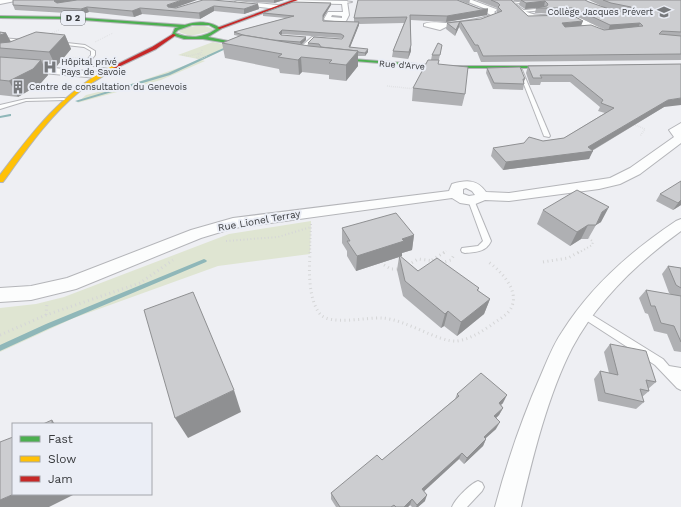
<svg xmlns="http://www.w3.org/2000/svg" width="681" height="507" viewBox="0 0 681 507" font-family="'Work Sans',sans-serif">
<rect width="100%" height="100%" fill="#eeeff3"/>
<!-- green -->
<g fill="#dfe5d2">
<polygon points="202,25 213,29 212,31 190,36 179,32 183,28"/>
<polygon points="213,42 231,46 203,60 178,55"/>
<polygon points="201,60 205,61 161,80 77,103 86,95 135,83"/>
<polygon points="311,221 310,254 218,266 74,318 0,352 0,308 36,304 64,297 229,234"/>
</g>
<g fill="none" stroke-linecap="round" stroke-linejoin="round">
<!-- stream -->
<g fill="#8fb7b9" fill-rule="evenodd">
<polygon points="228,46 230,47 170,75 78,102 75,101 168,73"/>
<polygon points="10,114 11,114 11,116 0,118 0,116"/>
<polygon points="204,259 206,260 207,261 206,262 50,328 0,351 0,345 46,324"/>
</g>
<!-- lane casing -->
<g stroke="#b4b5b9" stroke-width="2">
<g id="lane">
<polygon points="536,0 549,0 511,4 509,3"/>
<polygon points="344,1 352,2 345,3"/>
<polygon points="544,8 545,10 521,12 523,15 521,16 517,11"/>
<polygon points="312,37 326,39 324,40 314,39 298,53 296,53 296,51"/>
<polygon points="0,38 27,40 29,41 27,42 0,40"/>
<polygon points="58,42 85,45 95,51 95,55 89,63 113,67 111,68 84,65 84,64 91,55 91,51 84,47 57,44"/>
<polygon points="518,69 522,70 550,136 549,137 544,136"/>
<polygon points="64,98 66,99 66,100 26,101 0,109 0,105 26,99"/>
<path d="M471 198 474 200 491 241C486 252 476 252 465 253L462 252 461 250 462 248 478 246 483 241 468 200Z"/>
<polygon points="584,310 663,359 669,366 681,368 681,390 677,388 655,365 581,317 579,314 581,311"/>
<path d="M478 481 482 483 484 487 482 491 467 507H452C455 499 470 484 478 481Z"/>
</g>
</g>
<!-- street casing -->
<g stroke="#b4b5b9" stroke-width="2">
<g id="street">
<polygon points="0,0 20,0 0,4"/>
<path d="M292 0 347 1 349 15 346 21 344 22 325 20 324 19 328 12H343L342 4 294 3ZM332 15 342 16V18L331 17Z"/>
<path d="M445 0H454L481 10 486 9 463 0H472L496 9 497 10 494 12 499 16 480 23 446 27 440 30 424 26V24C432 21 438 23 446 23 461 22 477 20 491 15L487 13H479Z"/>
<path d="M505 0H511C537 25 544 10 572 15 579 17 602 28 608 33L601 35 570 19H536L517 12Z"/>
<polygon points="237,1 277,5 280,7 277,9 235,4 235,2"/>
<polygon points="0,63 97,72 101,75 97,78 0,69"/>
<path d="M681 123V143L640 174 620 184 599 189 509 201 485 200 473 205 460 203 452 198 234 228 201 238 76 289 31 300 0 302V288L31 286 67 278 191 230 233 218 449 191 452 184C466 180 477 179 486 192L509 193 610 178 630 168 674 137 669 130ZM466 188 472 191 475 195 469 196 463 194V189Z"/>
<path d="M681 219V231C638 262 597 301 572 348 548 395 533 456 521 507H495C507 462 522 418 541 375 547 361 553 345 562 332 591 286 631 251 676 221Z"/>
</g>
</g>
<!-- fast casing -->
<g stroke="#b4b5b9" stroke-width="2">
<g id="fast">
<path d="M0 16 69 17 185 25C197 21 211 21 221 29L208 37 259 47 257 48 203 39H184L172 35 175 28 179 27 69 19 0 18ZM192 25H209L216 29C204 38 189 39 175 33L178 30Z"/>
<polygon points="327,57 443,66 558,66 560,67 558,68 443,68 329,59 327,58"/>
</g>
</g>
<!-- slow casing -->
<g stroke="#b4b5b9" stroke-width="2">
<path id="slow" d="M112 66 116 67C106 76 92 81 80 91 49 116 26 150 3 182H0V175C34 130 62 93 112 66Z"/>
</g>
<!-- jam casing -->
<g stroke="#b4b5b9" stroke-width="2">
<g id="jam">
<polygon points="293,0 298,0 220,29 217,28"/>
<polygon points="173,34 176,35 156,49 116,68 112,67 152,47"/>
</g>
</g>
<!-- path-far3 -->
<g stroke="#d5d6d7" stroke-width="1" stroke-dasharray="0.5 1.5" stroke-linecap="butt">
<polyline points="47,35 59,30"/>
<polyline points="95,42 113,33"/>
</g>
<!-- path-far2 -->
<g stroke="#d5d6d7" stroke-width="1.5" stroke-dasharray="0.5 1.5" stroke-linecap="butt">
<polyline points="198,54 206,56 202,59 196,58 200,55"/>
<polyline points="182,55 189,56 201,53 202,50"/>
<polyline points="63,59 78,58"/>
<polyline points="387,86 415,89"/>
<polyline points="32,90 47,82"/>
<polyline points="635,125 645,129 640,136"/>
</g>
<!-- path-far1 -->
<g stroke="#d5d6d7" stroke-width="2" stroke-dasharray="1 2.5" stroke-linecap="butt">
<polyline points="226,241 278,237 311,227"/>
<polyline points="310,253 311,224"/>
<polyline points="443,253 446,251"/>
<polyline points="578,253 592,245 593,242 589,238"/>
</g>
<!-- path -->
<g stroke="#d5d6d7" stroke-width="3" stroke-dasharray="1 3.5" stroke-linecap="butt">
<path d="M310 252C309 270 308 299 320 314 330 326 367 317 382 318 405 319 440 343 457 341 470 339 479 333 490 326 497 320 509 315 512 306 519 289 499 269 487 261"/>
<polyline points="432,260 445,252"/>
<polyline points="543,262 568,258 579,252"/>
<polyline points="441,263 451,260 454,255"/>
<polyline points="384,265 391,269 400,269"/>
<polyline points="408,265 418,259 435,261"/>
<polyline points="46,315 47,303"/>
<polyline points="0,335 46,315 140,283 173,260"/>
</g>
<!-- lane -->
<use href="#lane" fill="#fcfdfd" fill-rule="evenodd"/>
<!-- street -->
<use href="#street" fill="#fcfdfd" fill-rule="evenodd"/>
<!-- fast -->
<use href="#fast" fill="#4caf50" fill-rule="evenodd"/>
<!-- slow -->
<use href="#slow" fill="#ffc107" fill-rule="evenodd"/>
<!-- jam -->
<use href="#jam" fill="#c62828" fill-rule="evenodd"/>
</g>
<!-- wall -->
<g fill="#afb0b3" fill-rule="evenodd">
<polygon points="224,0 284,0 274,3"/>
<polygon points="458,0 470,0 469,4"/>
<polygon points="476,0 511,0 528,16 581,25 604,30 606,30 572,14 535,13 536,8 544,7 525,9 519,5 520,1 514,1 513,0 585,0 589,2 612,10 623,11 608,9 589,0 681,0 681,60 481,62 477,52 474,52 459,27 455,36 446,29 447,23 481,19 497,13 497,8"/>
<polygon points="258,4 259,9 244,14 214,11 200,19 142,14 134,17 89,12 83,14 15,10 13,5 176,8"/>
<path d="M331 5 323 18V21L354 22V18L480 9H488L487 15 446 22 411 20V51L408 59 392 57 393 51 404 23 359 24V25L350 47 368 52 365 56H358V66L346 81 329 79V75L302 72 299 75 280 73 279 69 225 58 222 43 239 36 234 35V32L286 18 263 16V13ZM282 34 341 38H343L342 39 308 43V46L301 45 306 40 281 35Z"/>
<polygon points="0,32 6,33 11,42 65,35 71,49 56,67 44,66 48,75 40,84 18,97 0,95"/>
<polygon points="442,45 438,64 465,94 462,106 412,101 413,88 431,60 432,55"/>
<polygon points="681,64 664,107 592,151 589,159 503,170 491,156 493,148 543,141 564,138 605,113 598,111 600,107 570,82 541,82 540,85 530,85 526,73 528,66"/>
<polygon points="487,68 525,79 524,82 524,84 523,90 493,89 486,73"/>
<polygon points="660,194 681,205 673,210 656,201"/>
<polygon points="543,210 601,222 596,225 588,239 581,239 570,246 537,224"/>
<polygon points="342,228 414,235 412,250 402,253 402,256 400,257 418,271 479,288 478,291 490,299 484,314 457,336 444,326 441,328 403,296 397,270 399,257 356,271 347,256 347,251 342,243"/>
<polygon points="668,266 681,268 681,352 674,351 667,334 654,331 648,314 645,313 639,298 646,290 672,295 669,293 662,274"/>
<polygon points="610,344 656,382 648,389 649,391 642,397 644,402 636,409 598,401 594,379 600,371 609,373 604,352"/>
<polygon points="457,394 503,403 501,405 503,408 499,415 496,418 496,429 486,438 486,439 483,446 464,464 459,459 424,491 425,501 418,507 412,507 410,505 408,507 336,507 331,499 331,493 382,460 455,399"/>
</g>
<!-- shaded-wall -->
<g fill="#8f9092">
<polygon points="55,0 90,0 57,6 54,1"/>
<polygon points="182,0 197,0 169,10 167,5"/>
<polygon points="274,0 284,0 274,3"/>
<polygon points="545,1 544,7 525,9 526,3"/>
<polygon points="331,3 331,5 323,18 323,15"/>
<polygon points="258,4 259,9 244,14 244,9"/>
<polygon points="214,6 214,11 200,19 199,13"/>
<polygon points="87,7 89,12 83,14 81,9"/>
<polygon points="140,8 142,14 134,17 132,11"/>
<polygon points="488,9 487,15 446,22 447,16"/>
<polygon points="460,21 459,27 455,36 456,30"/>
<polygon points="583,21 581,26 560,29 562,23"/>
<polygon points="359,22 359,25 349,50 349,47"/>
<polygon points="640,23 638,29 608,31 610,25"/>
<polygon points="282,30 282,34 280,36 279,33"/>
<polygon points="6,33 13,46 0,48 0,35"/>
<polygon points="65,35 71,49 56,67 49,52"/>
<polygon points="306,37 306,40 301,45 300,42"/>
<polygon points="411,45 411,51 408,59 409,52"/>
<polygon points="368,49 368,52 365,56 365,53"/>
<polygon points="358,51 358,66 346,81 346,65"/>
<polygon points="301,57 302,72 299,75 298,60"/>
<polygon points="41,60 48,75 40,84 18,97 9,81"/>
<polygon points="681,98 681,105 664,107 591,151 593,151 589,159 503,170 506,162 588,147 668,100"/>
<polygon points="681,200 681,205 673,210 678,203"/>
<polygon points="609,207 601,222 596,225 602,212"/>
<polygon points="588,225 581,239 570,246 577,232"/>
<polygon points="414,235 412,250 402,253 402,256 399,257 399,255 399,257 356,271 357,256 402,239"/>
<polygon points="490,299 484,314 457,336 461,322"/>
<polygon points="448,311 444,326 441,328 445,314"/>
<polygon points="234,390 241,412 188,438 175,418"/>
<polygon points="507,395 503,403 495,410 499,403"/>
<polygon points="503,408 499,415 491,423 494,416"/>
<polygon points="52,420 55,424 52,424"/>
<polygon points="500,422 496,429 480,443 484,437"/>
<polygon points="486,439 483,446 464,464 467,458"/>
<polygon points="462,453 459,459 420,495 422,489"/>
<polygon points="14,494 75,494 49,507 0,507 0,500"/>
<polygon points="427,495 425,501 418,507 416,507 417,505"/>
<polygon points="412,499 410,505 408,507 404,507"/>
</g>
<!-- building -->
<g fill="#cccdd0" stroke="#8f9092">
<polygon points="13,0 55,0 54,1 57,3 77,0 182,0 167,5 168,7 176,8 203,0 213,0 258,4 244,9 214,6 199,13 140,8 132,11 87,7 81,9 13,5"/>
<polygon points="358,0 457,0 480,9 488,9 447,16 410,15 411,45 409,52 393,51 407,17 354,18"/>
<polygon points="491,0 511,0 528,16 572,15 583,21 562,23 565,27 591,25 604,30 643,26 640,23 610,25 574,8 536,8 547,6 548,4 545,1 526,3 521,0 585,0 589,2 612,10 626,12 631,10 631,7 611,3 603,0 681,0 681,32 662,31 659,34 681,36 681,54 483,56 478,45 475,45 460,21 456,30 447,23 481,19 502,11 498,7 500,5 498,3"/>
<polygon points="293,2 331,3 323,15 323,21 359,22 349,47 368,49 365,53 358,52 358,51 321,47 319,44 308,43 314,37 342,39 344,36 341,34 282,30 279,33 281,35 306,37 300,42 273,40 243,35 234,32 294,16 263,13"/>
<polygon points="0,32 6,33 0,35"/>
<polygon points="36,32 65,35 49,52 0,48 0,43 10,42"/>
<polygon points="242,35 309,46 358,51 346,65 329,63 332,60 301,57 298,60 278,57 282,54 222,43"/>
<polygon points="438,43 442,45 440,55 432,55"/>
<polygon points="0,57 41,60 33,69 9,81 0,80"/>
<polygon points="428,60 439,60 438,64 468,67 465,94 413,88"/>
<polygon points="681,64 681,98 668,100 588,147 593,151 506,162 493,148 524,143 529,137 543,141 564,138 614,108 601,103 603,100 572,75 540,75 542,78 533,78 528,66"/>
<polygon points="520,67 525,79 523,79 524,84 494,83 487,68"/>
<polygon points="681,181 681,200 678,203 660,194"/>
<polygon points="577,190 609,207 602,212 596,225 588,225 577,232 543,210"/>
<polygon points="396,213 414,235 402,239 404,241 357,256 347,241 350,241 342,228"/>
<polygon points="399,255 418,271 437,258 479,288 477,290 490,299 461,322 448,311 445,314 405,281"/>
<polygon points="668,266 681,268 681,288 676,285"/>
<polygon points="646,290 681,296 681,342 674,326 661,323 655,306 651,306"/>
<polygon points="193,292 234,390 175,418 144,310"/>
<polygon points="610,344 646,351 656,382 646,380 649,391 640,389 644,402 605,393 600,371 618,375"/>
<polygon points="481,373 507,395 499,403 503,408 494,416 500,422 484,437 486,439 467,458 462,453 422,489 427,495 417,505 412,499 404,507 396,507 394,505 391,507 340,507 331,493 377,455 382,460 459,396 457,394"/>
<polygon points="52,420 52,424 43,424"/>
<polygon points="13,437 13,494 14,494 0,500 0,442"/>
</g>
<!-- icons -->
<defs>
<g id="school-bare" transform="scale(1.08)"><path d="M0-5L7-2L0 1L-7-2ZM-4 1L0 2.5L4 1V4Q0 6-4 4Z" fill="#77797c" stroke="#ebeef6" stroke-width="2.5" paint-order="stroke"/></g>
<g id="hospital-bare" transform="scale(1.08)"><path d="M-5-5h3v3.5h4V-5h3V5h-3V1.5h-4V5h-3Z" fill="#77797c" stroke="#ebeef6" stroke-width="2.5" paint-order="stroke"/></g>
<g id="building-bare" transform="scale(1.08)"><path d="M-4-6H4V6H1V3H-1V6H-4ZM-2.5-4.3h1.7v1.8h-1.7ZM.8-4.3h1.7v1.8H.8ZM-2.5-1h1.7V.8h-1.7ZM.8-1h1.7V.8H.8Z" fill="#77797c" stroke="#ebeef6" stroke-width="2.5" paint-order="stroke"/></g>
</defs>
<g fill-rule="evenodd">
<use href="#school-bare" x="664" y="12"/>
<use href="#hospital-bare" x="50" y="67"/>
<use href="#building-bare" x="18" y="87"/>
</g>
<g text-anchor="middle" stroke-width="4" stroke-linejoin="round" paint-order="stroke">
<!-- far-poi labels -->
<g font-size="9" fill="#37393c" stroke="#ebeef6" text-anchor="start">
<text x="653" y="15" text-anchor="end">Collège Jacques Prévert</text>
<text x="61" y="65">Hôpital privé<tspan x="61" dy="10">Pays de Savoie</tspan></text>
<text x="29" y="90">Centre de consultation du Genevois</text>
</g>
<!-- shield labels -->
<rect fill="#ebeef6" stroke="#6d6f74" stroke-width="1" x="61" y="11" width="24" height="14" rx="3"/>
<g font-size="9" font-weight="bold" fill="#37393c">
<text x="73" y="21">D 2</text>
</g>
<!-- far-street labels -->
<g font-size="9" fill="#37393c" stroke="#ebeef6">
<text transform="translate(402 65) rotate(4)" y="3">Rue d'Arve</text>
</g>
<!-- street labels -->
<g font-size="10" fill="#37393c" stroke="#ebeef6">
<text transform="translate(259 220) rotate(-10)" y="4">Rue Lionel Terray</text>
</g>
</g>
<!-- legend -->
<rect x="12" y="423" width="140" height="72" fill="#ebeef6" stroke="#a3a6ac"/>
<rect x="20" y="436" width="20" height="6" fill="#4caf50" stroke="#a3a6ac"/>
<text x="48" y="443" font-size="12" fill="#37393c">Fast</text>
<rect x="20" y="456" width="20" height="6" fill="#ffc107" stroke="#a3a6ac"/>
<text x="48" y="463" font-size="12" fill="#37393c">Slow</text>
<rect x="20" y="476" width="20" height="6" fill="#c62828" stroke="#a3a6ac"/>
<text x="48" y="483" font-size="12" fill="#37393c">Jam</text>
</svg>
